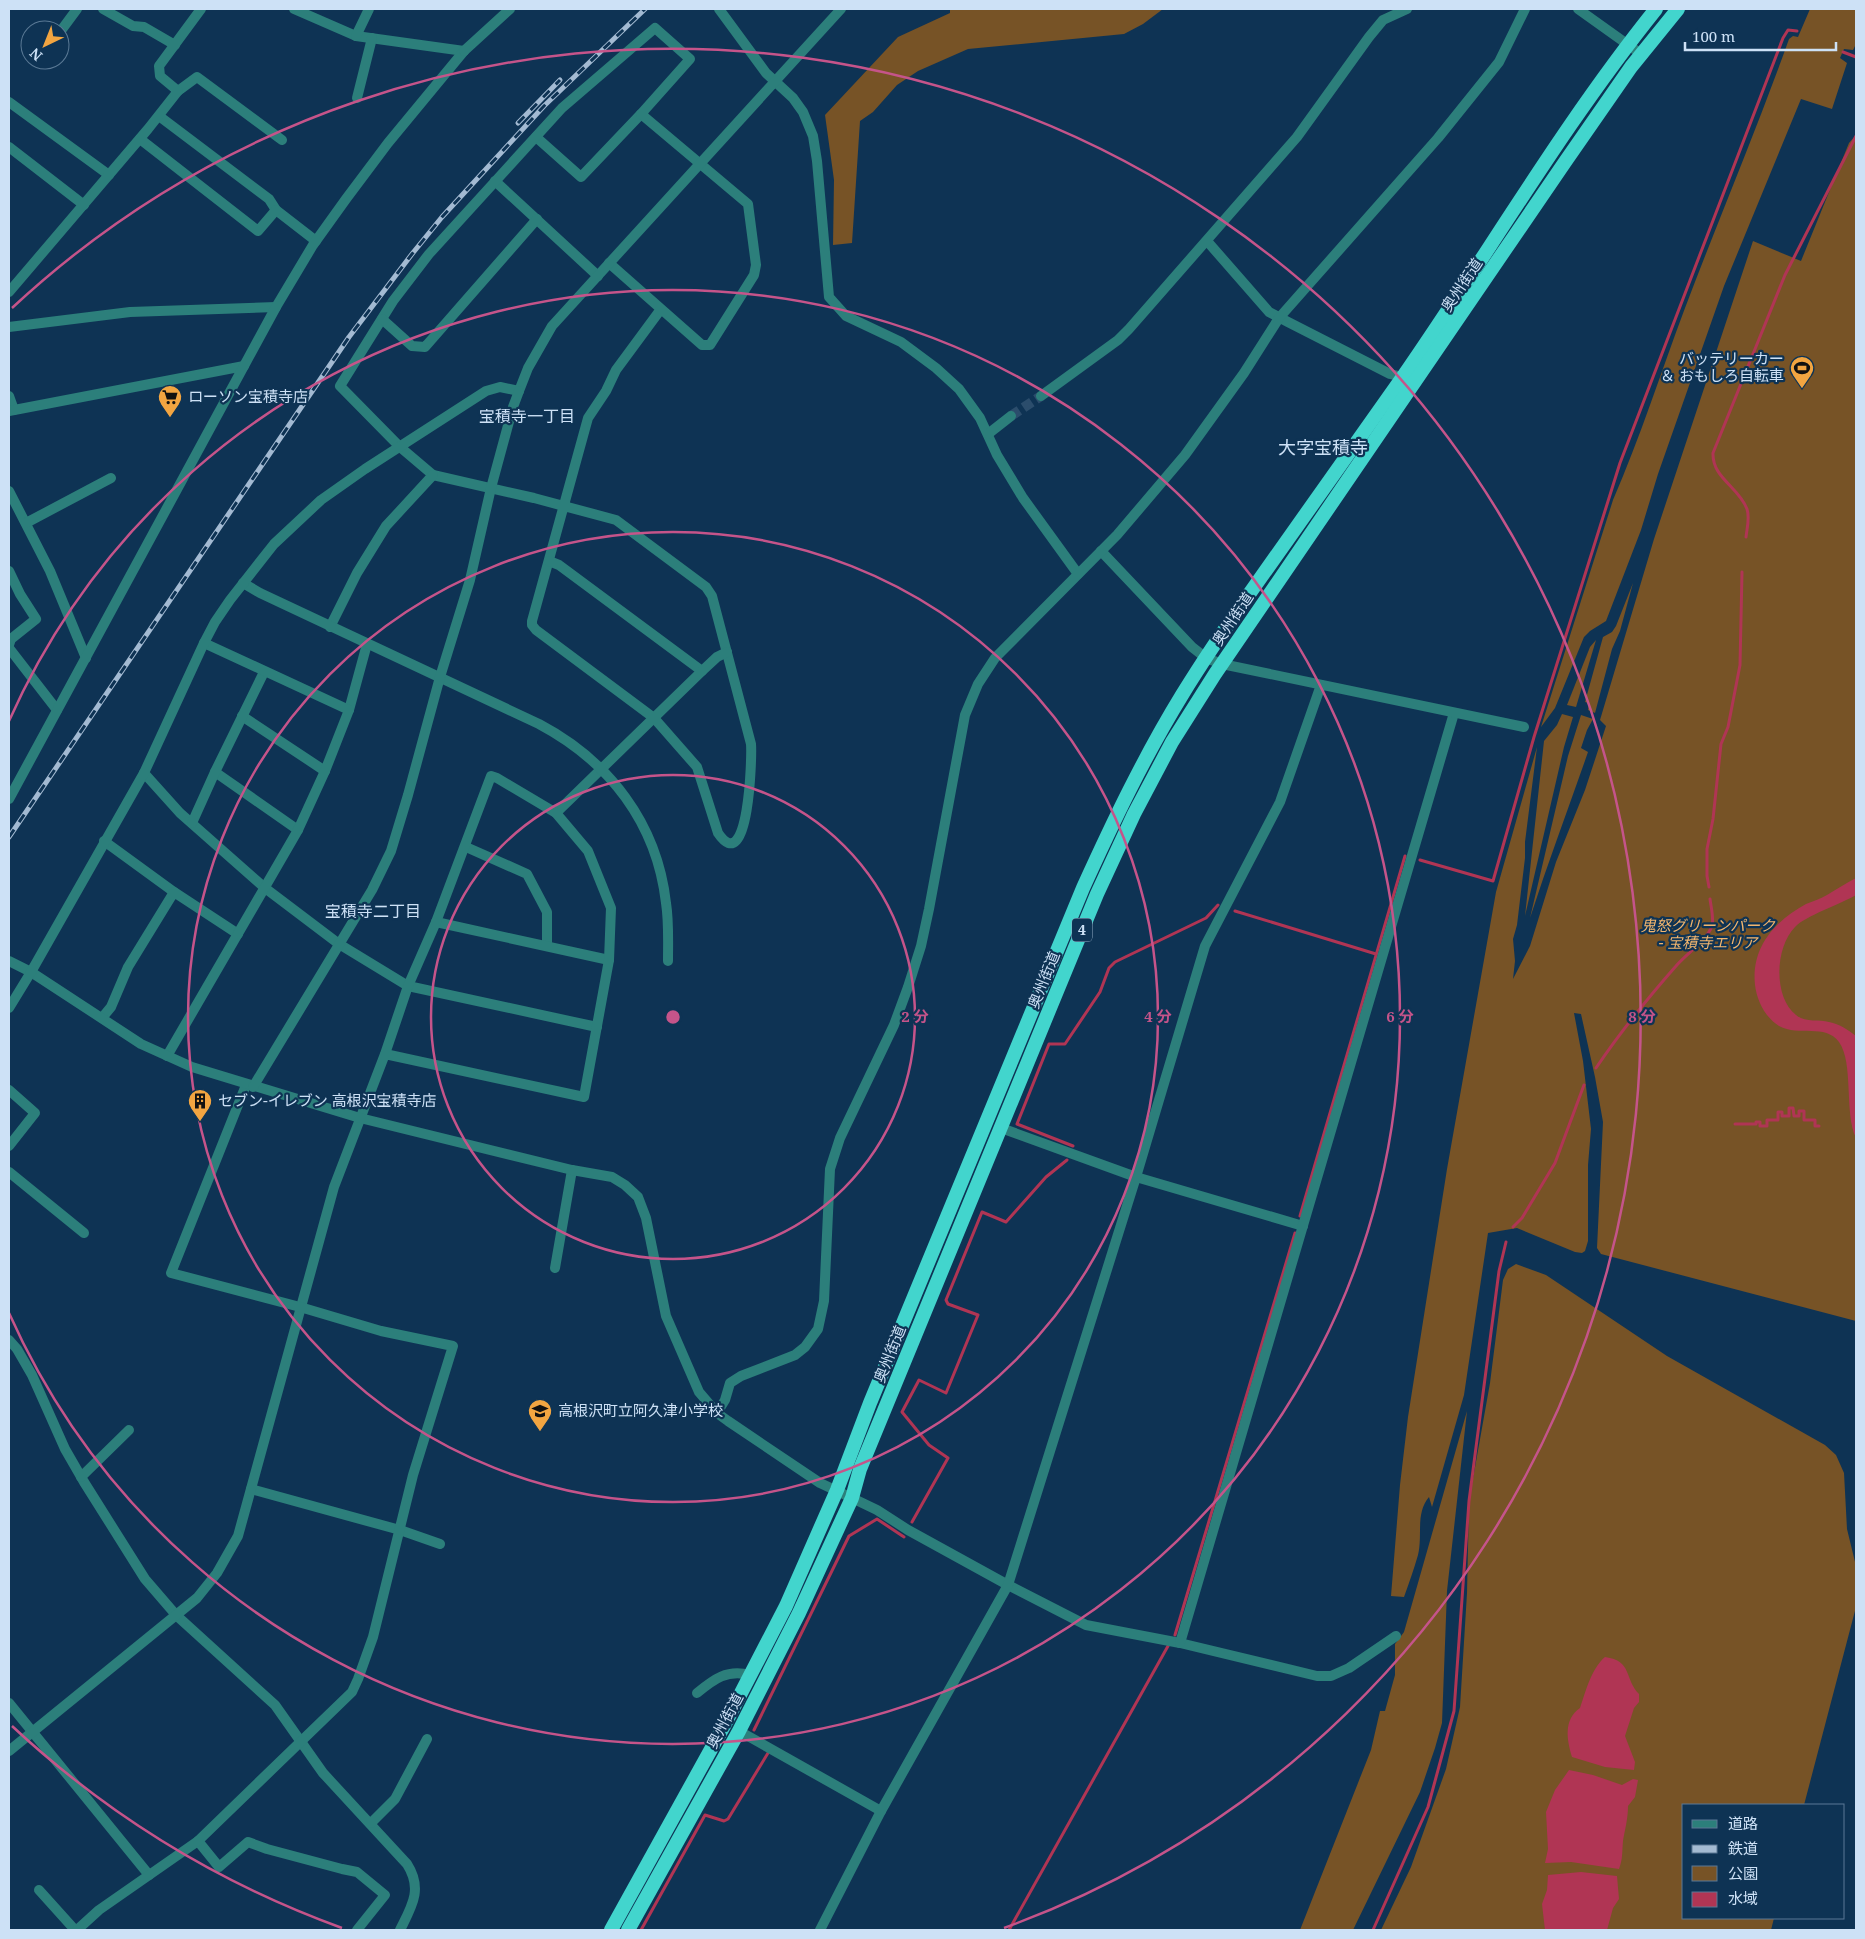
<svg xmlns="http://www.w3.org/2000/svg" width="1865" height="1939" viewBox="0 0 1865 1939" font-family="'Noto Serif','Noto Sans JP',serif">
<rect width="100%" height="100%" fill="#0e3354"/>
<!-- green -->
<g fill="#775326">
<polygon points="950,9 1163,9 1143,24 1124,34 968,49 918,71 897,85 873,112 860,121 852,243 833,245 834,180 825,115 898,37 950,13"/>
<path d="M1810 9H1856V44L1853 50 1844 49 1840 58 1847 63 1832 109 1801 99 1724 286 1658 474 1641 530 1606 621 1590 631 1584 637 1555 708 1541 727 1613 500C1640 438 1661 372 1685 308 1719 218 1757 129 1789 39L1793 36 1798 37Z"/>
<path d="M1856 135V1321L1601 1254 1597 1248 1603 1122 1595 1077 1581 1014 1574 1013 1583 1061 1591 1129 1588 1165V1241L1585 1251 1582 1253 1575 1252 1517 1228 1488 1233 1464 1395 1432 1507 1429 1497C1415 1514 1423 1535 1418 1555 1414 1569 1409 1583 1404 1597L1391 1596 1400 1485 1408 1417 1447 1169 1496 892 1537 747 1525 842V858L1517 925 1513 939 1515 961 1513 979 1530 946 1556 862 1585 790 1606 726 1600 720 1654 539 1753 241 1801 261 1849 143Z"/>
<polygon points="1633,583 1620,631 1612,649 1595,713 1588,710 1589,703 1585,702 1603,637 1612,632 1616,626"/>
<polygon points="1596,640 1576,707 1567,705 1590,647"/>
<polygon points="1562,714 1573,717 1564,747 1525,916 1544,741 1557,725"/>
<path d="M1581 715 1593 719 1587 730 1581 748 1588 752C1569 807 1548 862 1530 918L1568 756Z"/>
<polygon points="1516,1264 1546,1275 1667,1356 1825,1445 1836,1455 1844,1473 1847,1529 1856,1566 1856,1607 1804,1805 1684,1805 1684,1918 1774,1918 1771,1930 1381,1930 1411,1867 1446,1769 1460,1707 1467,1593 1469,1501 1490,1383 1503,1280 1508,1269"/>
<polygon points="1467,1411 1447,1591 1442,1723 1435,1748 1420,1792 1353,1930 1300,1930 1371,1750 1380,1711 1385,1711 1395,1675 1395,1644 1404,1632"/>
</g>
<!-- water -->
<g fill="#b03554">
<path d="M1856 878V895C1841 904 1805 916 1795 927 1775 947 1773 997 1796 1015 1805 1023 1819 1019 1829 1022 1840 1024 1848 1030 1856 1036V1138C1844 1113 1854 1063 1839 1042 1825 1023 1799 1037 1779 1026 1765 1017 1757 1001 1755 985 1751 947 1775 921 1806 904 1813 901 1820 899 1827 895 1837 889 1846 883 1856 878Z"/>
<path d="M1605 1657C1633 1661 1624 1679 1639 1694V1702L1634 1708 1625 1736 1635 1762 1634 1770 1605 1767 1572 1757C1567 1740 1563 1720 1580 1708 1586 1691 1591 1669 1605 1657Z"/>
<path d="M1569 1770 1593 1775 1622 1785 1633 1779 1638 1780 1635 1797 1628 1806C1628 1819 1625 1829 1623 1841 1622 1851 1623 1859 1619 1869L1571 1862 1545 1863 1548 1849 1546 1812 1555 1790Z"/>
<polygon points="1581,1872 1617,1876 1619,1899 1613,1908 1607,1930 1545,1930 1542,1904 1547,1890 1548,1875"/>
</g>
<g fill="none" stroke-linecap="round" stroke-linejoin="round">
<!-- stream -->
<g stroke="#b03554" stroke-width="3">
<polyline points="1843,52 1856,57"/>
<path d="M1746 537C1747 528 1750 518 1747 509 1739 487 1712 478 1713 453L1785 275 1856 136"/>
<polyline points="1420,860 1493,881 1534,737 1620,463 1783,38 1788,30 1797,31"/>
<polyline points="1709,887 1707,876 1707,849 1713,819 1721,744 1728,727 1740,665 1742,572"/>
<polyline points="1235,911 1376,954"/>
<path d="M1596 1068C1621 1031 1647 999 1676 966 1686 954 1707 940 1712 926 1714 918 1711 907 1710 899"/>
<polyline points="1735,1124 1756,1124 1756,1122 1760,1122 1760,1126 1767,1126 1767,1120 1778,1120 1778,1112 1782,1112 1782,1116 1789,1116 1789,1108 1793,1108 1794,1116 1799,1116 1799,1111 1804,1111 1804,1120 1815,1120 1815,1126 1819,1126"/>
<polyline points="1073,1146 1017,1124 1049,1044 1065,1044 1100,992 1109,968 1115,962 1206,918 1218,905"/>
<polyline points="1300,1216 1405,856"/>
<polyline points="1513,1227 1522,1218 1555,1163 1584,1085"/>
<polyline points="912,1522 948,1458 929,1445 902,1412 919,1380 946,1393 978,1315 948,1304 946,1300 982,1212 1006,1222 1046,1177 1067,1160"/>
<polyline points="1175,1635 1295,1233"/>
<polyline points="754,1730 849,1536 877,1519 904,1537"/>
<polyline points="641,1930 705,1815 724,1821 728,1819 768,1753"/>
<polyline points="1009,1930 1168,1646"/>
<polyline points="1373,1930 1428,1807 1454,1711 1469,1501 1499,1271 1506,1242"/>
</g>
<!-- minor-tunnel -->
<polyline stroke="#2b4d6c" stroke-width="10" stroke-dasharray="10 5" stroke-linecap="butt" points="1011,416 1041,396"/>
<!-- minor -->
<g stroke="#2c7f7b" stroke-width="10">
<polyline points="103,9 133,26 144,27 175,45"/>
<polyline points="294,9 356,36 464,51"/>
<polyline points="719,9 766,73 793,98 803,112 813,136 817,161 829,297 846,316 901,342 936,368 959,389 980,418 997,455 1023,498 1078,574"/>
<polyline points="1578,9 1641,54"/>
<polyline points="60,32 77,9"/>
<polyline points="178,91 197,77 282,140"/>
<polyline points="357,98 372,38"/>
<polyline points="9,102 109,175"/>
<polyline points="159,116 269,199 276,210 316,241"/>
<polyline points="536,137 581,177 641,114"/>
<polyline points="140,139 258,231 276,210"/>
<polyline points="9,147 84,205"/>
<polyline points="495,181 598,276"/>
<polyline points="1207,241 1269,312 1288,322 1390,374 1403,377"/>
<path d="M609 263 702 345H710L754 275 756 265 748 204 641 114 690 59 655 28 562 108 429 254 393 301 340 386 400 447 433 475 534 498 616 520 706 587 712 596 751 744C752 757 749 879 718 833L697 767 654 718 536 630 532 625V621L588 418 606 391 616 370 661 309"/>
<polyline points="9,292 148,129 178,91 160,76 159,66 201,9"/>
<polyline points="382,319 412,346 425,347 537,219"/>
<polyline points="9,327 130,312 276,307"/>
<polyline points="9,396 14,410"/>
<polyline points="1041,396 1118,340 1129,329 1297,137 1369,37 1383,20 1407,9"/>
<polyline points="9,411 244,366"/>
<polyline points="988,434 1011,416"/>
<polyline points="9,491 50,571 86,658"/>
<polyline points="26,523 111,478"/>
<polyline points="1101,551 1192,647 1206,658 1222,664"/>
<polyline points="549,561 559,565 702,671"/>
<polyline points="9,571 20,594 36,619 11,639 9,645"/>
<polyline points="330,627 357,573 386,526 433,475"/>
<polyline points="9,648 57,710"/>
<polyline points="349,710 367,644"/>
<polyline points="242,716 325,771"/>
<polyline points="215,772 298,830"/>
<polyline points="144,773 180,813 265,888 339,944 408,986 597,1027"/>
<polyline points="9,799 276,307 313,245 346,199 388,143 464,51"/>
<polyline points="556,813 702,671 717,657 727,652"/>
<polyline points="192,823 215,772 264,672"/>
<polyline points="104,841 174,892"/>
<polyline points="466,847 527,874 547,912 547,946"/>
<polyline points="436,922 609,960"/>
<polyline points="9,961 31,972"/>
<polyline points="102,1018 111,1007 128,967 174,892 238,934"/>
<polyline points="167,1056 298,830 325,771 349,710 204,643"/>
<polyline points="9,1090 35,1113 9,1146"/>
<polyline points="1001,1128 1136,1177 1303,1226"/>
<polyline points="9,1172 84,1233"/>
<polyline points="555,1268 572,1170"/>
<path d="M9 1340 17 1349 32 1375 65 1449 84 1482 145 1579 176 1615 275 1705 323 1773 407 1864C423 1889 412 1906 400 1930"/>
<polyline points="717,1413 725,1400 730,1383 741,1376 795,1355 805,1347 818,1329 824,1301 830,1169 840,1138 894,1025 908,987 921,946 929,909 965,715 978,684 995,658 1117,535 1185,455 1244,373 1279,318 1438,138 1499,62 1525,9"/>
<polyline points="81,1477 129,1430"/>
<polyline points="251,1489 400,1530 440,1544"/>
<polyline points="852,1498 877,1510 908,1530 1008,1585 1086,1625 1180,1643 1317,1676 1331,1676 1349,1668 1396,1636"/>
<polyline points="1180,1643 1454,713"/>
<path d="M697 1693C714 1679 727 1669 750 1675"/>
<polyline points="9,1703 149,1875"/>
<polyline points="739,1731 881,1811"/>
<polyline points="9,1751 197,1598 217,1573 238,1536 334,1187 385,1054 408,986 436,922 491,776 497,778 556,813 588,851 611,908 609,960 584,1097 385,1054"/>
<polyline points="371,1823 395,1799 427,1739"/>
<polyline points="198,1841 219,1867 248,1842 267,1849 342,1869 357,1872 385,1895 357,1930"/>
<polyline points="39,1890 75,1930"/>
<polyline points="77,1930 99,1910 198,1841 352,1692 358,1679 373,1637 413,1475 453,1346 381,1331 300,1307 171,1273 246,1085"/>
<polyline points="820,1930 881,1811 1008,1585 1136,1177 1205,946 1280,802 1321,685"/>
</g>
<!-- tertiary -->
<g stroke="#2c7f7b" stroke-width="10">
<polyline points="356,36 369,9"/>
<polyline points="464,51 510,9"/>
<path d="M243 583 260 593 539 724C609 761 657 823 666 903 669 922 668 942 668 961"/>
<polyline points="1222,664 1524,727"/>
<polyline points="31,972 141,1044 192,1067 360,1118 572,1170 612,1177 625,1185 638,1197 646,1218 666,1316 699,1392 717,1413 728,1421 820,1483 852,1498"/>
<polyline points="9,1008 31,972 144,773 204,643 215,622 230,600 274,544 321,500 365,469 486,391 500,387 519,391 528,368 552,326 841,9"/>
<polyline points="253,1087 372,890 391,851 408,795 440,677 470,580 491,488 513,407 519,391"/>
</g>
<!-- trunk -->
<g stroke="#42d5cd" stroke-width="14">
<path d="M611 1930 725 1724 786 1606 837 1490 870 1403 1083 888C1113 822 1144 757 1182 695 1204 659 1228 624 1252 590 1302 519 1352 449 1402 378 1487 256 1562 126 1656 9"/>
<polyline points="628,1930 739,1731 799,1613 852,1498 860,1469 1097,894 1134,814 1172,742 1215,674 1565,162 1631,67 1678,9"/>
</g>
<!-- rail casing -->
<g stroke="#a3bad2" stroke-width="5">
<g id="rail">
<polyline points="518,123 560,80"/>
<polyline points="9,837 349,337 412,254 442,217 544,106 645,9"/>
</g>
</g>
<!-- rail -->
<use href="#rail" stroke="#0e3354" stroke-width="3" stroke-dasharray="9" stroke-linecap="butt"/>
</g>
<!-- distance rings -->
<g fill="none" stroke="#c5548a" stroke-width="2.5">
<circle cx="673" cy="1017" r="242"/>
<circle cx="673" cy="1017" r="485"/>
<path d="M9 721A727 727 0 1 1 9 1313"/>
<path d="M342 1928A969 969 0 0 1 12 1726M12 308A969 969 0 1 1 1004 1928"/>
</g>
<!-- icons -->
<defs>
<g id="stadium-pin" transform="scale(1.25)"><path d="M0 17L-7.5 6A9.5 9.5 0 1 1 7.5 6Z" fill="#f2a541" stroke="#0e3354"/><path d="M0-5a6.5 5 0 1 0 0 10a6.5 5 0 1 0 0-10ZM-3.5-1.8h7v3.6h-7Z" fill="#111"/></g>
<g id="supermarket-pin" transform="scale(1.25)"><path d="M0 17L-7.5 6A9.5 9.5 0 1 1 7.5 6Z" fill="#f2a541" stroke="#0e3354"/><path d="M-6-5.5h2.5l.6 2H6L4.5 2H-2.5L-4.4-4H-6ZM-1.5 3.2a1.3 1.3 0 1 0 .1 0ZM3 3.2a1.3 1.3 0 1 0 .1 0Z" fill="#111"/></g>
<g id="building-pin" transform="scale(1.25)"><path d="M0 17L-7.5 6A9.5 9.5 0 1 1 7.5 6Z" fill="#f2a541" stroke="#0e3354"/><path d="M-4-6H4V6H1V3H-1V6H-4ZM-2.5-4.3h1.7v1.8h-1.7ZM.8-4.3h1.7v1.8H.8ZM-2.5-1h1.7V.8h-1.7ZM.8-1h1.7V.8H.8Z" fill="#111"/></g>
<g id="school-pin" transform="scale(1.25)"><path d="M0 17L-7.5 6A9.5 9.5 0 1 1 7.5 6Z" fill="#f2a541" stroke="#0e3354"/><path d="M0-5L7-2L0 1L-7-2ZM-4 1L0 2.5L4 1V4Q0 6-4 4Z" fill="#111"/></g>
</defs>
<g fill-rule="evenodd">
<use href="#stadium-pin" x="1802" y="368"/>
<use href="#supermarket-pin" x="170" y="397"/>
<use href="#building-pin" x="200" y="1101"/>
<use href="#school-pin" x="540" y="1411"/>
</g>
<g text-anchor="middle" stroke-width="4.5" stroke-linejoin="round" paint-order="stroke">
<!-- shield labels -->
<rect fill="#0e3354" stroke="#94adc5" stroke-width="1" x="1072" y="918.5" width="20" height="23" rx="4"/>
<g font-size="14" font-weight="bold" fill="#cde1f6">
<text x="1082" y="935">4</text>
</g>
<!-- street labels -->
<g font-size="15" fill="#cde1f6" stroke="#0e3354">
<text transform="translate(1462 285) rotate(-56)" y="5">奥州街道</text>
<text transform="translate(1233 619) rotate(-56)" y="5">奥州街道</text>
<text transform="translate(1044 980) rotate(-68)" y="5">奥州街道</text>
<text transform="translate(890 1354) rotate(-68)" y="5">奥州街道</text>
<text transform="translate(725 1721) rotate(-62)" y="5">奥州街道</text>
</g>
<!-- poi labels -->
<g font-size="15" fill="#cde1f6" stroke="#0e3354" text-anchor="start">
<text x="1784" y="364" text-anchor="end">バッテリーカー<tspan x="1784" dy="17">＆ おもしろ自転車</tspan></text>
<text x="188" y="402">ローソン宝積寺店</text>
<text x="218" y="1106">セブン-イレブン 高根沢宝積寺店</text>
<text x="558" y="1416">高根沢町立阿久津小学校</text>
</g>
<!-- park labels -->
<g font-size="15" font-style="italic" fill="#f3b66e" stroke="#0e3354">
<text x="1708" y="931">鬼怒グリーンパーク<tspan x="1708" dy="17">- 宝積寺エリア</tspan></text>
</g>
<!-- neighbourhood labels -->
<g font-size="16" fill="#cde1f6" stroke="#0e3354">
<text x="527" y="422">宝積寺一丁目</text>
<text x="373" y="917">宝積寺二丁目</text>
</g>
<!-- quarter labels -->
<g font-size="18" fill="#cde1f6" stroke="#0e3354">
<text x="1323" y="454">大字宝積寺</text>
</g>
</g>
<circle cx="673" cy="1017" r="8" fill="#c5548a" stroke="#0e3354" stroke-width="2.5"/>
<g font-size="15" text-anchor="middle" font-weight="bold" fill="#c5548a" stroke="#0e3354" stroke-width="4.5" stroke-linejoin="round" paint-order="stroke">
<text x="915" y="1022">2 分</text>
<text x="1158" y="1022">4 分</text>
<text x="1400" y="1022">6 分</text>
<text x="1642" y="1022">8 分</text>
</g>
<!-- border -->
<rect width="1865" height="1939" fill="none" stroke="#cde1f6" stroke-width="20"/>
<!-- legend -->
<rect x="1682" y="1804" width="162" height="115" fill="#0e3354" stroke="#5a7995"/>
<rect x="1692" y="1820" width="25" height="8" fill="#2c7f7b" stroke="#5a7995"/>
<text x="1728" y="1829" font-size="15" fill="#cde1f6">道路</text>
<rect x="1692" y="1845" width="25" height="8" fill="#a3bad2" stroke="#5a7995"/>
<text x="1728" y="1854" font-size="15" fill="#cde1f6">鉄道</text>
<rect x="1692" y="1866" width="25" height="15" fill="#775326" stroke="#5a7995"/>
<text x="1728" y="1879" font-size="15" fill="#cde1f6">公園</text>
<rect x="1692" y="1892" width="25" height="15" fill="#b03554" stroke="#5a7995"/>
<text x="1728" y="1904" font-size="15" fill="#cde1f6">水域</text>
<!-- north arrow -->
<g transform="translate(45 45) rotate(223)"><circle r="24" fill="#0e3354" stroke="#5a7995"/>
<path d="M0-4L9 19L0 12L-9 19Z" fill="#f2a541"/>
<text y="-8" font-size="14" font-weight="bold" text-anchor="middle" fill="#cde1f6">N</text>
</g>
<!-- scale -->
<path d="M1685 42v8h151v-8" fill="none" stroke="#cde1f6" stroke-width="2.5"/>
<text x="1692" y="42" font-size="15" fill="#cde1f6" stroke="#0e3354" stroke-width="4" paint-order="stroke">100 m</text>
</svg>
